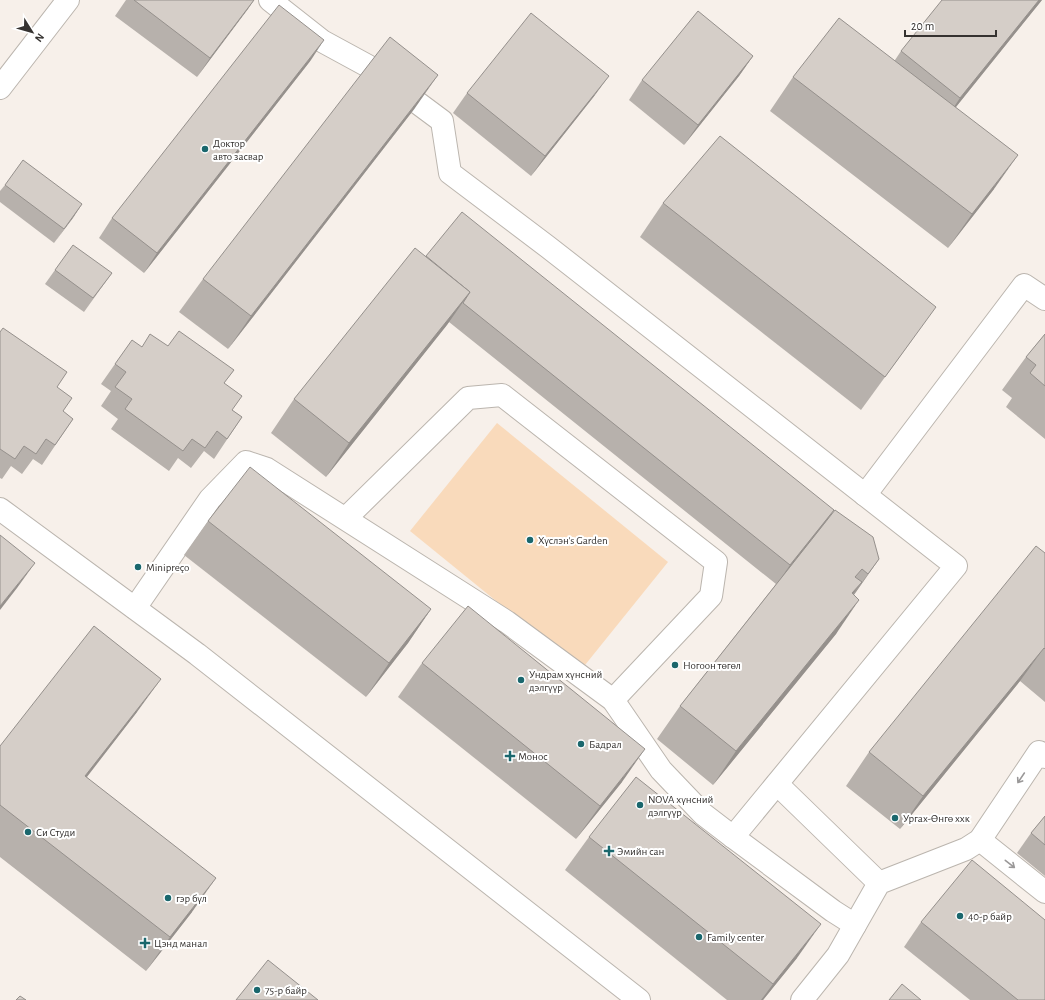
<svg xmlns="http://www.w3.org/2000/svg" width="1045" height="1000" viewBox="0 0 1045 1000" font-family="'Alegreya Sans',sans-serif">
<rect width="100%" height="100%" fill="#f7f0ea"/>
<!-- green -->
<polygon fill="#f9dabb" points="497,423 668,562 581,670 410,531"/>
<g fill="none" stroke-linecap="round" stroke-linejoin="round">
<!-- street casing -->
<g stroke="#bbb5ae" stroke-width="24">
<g id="street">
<polyline points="270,0 322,41 368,66 442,121 450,173 548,247 956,566 733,837 833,911 855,925"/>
<polyline points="865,495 1024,285 1045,299"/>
<polyline points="0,509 197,654 639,1000"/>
<polyline points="346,518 468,398 502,395 716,562 711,596 613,700"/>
<polyline points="135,608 210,499 246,462 267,469 507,622 613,700 661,770 703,814 733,837"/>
<polyline points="777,784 879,883"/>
<polyline points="980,840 1045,892"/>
<polyline points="802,1000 838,955 879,883 966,849 980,840 1039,752 1045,757"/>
</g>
</g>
<!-- primary casing -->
<g stroke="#bbb5ae" stroke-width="24">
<polyline id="primary" points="0,88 68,0"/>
</g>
<!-- street -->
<use href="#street" stroke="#fff" stroke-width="22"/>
<!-- primary -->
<use href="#primary" stroke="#fff" stroke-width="22"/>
</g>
<!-- wall -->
<g fill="#b7b1ac">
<polygon points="126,0 254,0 197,77 115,16"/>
<polygon points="1042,0 956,107 994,189 948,248 770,111 793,77 895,60 901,51"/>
<polygon points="753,56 739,76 684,145 629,100 642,80"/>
<polygon points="311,60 144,273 99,238 112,218"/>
<polygon points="467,93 595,95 531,176 453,113"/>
<polygon points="415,108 228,349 179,312 203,279"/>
<polygon points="5,185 82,204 54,243 0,202 0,191"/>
<polygon points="663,203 912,340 861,410 640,237"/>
<polygon points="426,256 834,510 826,522 879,559 854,595 836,634 713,785 657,739 680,706 776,584 449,322 326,477 271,433 294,399"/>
<polygon points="55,270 112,273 84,312 45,284"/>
<polygon points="0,332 57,387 63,412 73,419 42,465 33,459 22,474 11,466 2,479 0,478"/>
<polygon points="1045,334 1045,439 1006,407 1012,398 1002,390 1026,357"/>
<polygon points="168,346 234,370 224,383 232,410 242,417 214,459 204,451 191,468 178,458 169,471 111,429 118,419 101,406 111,391 101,384 115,364 142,347"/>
<polygon points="208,521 431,609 408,643 366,697 184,555"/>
<polygon points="1045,553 1045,702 1020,681 900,829 846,786 869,752"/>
<polygon points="422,663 622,782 576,839 398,697"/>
<polygon points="137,712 87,777 192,912 146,971 0,857 0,746"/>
<polygon points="1045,816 1045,876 1017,853 1031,833"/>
<polygon points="589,837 797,958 763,1000 727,1000 565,870"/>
<polygon points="921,922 1045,1000 970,1000 904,947"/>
</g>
<!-- shaded-wall -->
<g fill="#95908c">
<polygon points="254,0 248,9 197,77 210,58"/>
<polygon points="1039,0 1042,0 943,123 960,98"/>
<polygon points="324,40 311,60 144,273 157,253"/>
<polygon points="753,56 739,76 684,145 698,125"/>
<polygon points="438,75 415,108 228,349 251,316"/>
<polygon points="609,76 595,95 531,176 545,156"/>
<polygon points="1018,155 994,189 948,248 972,214"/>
<polygon points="82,204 73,218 54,243 64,229"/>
<polygon points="470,292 447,325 326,477 349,443"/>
<polygon points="834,510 821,529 777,584 790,565"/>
<polygon points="879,559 855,593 844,607 868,574"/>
<polygon points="35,563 17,588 0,610 0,606"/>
<polygon points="862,582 838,615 852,593"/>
<polygon points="859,600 836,634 713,785 736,751"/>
<polygon points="431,609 408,643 366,697 389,663"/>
<polygon points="1044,648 1020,681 900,829 923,796"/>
<polygon points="161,679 137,712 61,810 85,776"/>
<polygon points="645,749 622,782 576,839 600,806"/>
<polygon points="216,878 192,912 146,971 170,937"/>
<polygon points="821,924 797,958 763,1000 761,1000 773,984"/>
</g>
<!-- building -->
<g fill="#d5cec8" stroke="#95908c">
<polygon points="134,0 254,0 210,58"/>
<polygon points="942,0 1039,0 960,98 901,51"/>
<polygon points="279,5 324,40 157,253 112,218"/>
<polygon points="698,11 753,56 698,125 642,80"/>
<polygon points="531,13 609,76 545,156 467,93"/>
<polygon points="839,18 1018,155 972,214 793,77"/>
<polygon points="390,37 438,75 251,316 203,279"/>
<polygon points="720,136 936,307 885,377 663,203"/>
<polygon points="23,160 82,204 64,229 5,185"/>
<polygon points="462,212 834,510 790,565 463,303 470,292 426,256"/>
<polygon points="73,245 112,273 93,298 55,270"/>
<polygon points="415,248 470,292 349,443 294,399"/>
<polygon points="3,328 67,372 57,387 72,398 63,411 73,419 55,445 46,439 36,454 24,446 15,459 0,449 0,332"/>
<polygon points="179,331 234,370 224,383 242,396 232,410 242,417 227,439 217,431 205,448 192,439 183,451 125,409 132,399 115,387 126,372 115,364 132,340 142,347 150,334 168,346"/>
<polygon points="1045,334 1045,386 1030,373 1036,365 1026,357"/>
<polygon points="250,467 431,609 389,663 208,521"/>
<polygon points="835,510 873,537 879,559 868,574 862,569 855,577 862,582 852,593 859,600 736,751 680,706"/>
<polygon points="0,535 35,563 0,606"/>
<polygon points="1036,546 1045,553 1045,649 1044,648 923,796 869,752"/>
<polygon points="468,606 645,749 600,806 422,663"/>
<polygon points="94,626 161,679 85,776 216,878 170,937 0,805 0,746"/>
<polygon points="636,777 821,924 773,984 589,837"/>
<polygon points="1045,816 1045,845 1031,833"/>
<polygon points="972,860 1045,920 1045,1000 1018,1000 921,922"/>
<polygon points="268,960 318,1000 236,1000"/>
<polygon points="902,984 921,1000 889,1000"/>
<polygon points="20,996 26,1000 16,1000"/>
</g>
<!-- one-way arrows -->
<defs><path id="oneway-shaft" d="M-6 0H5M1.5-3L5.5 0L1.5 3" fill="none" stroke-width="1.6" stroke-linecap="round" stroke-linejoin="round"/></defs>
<g stroke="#9a9898">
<use href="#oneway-shaft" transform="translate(1021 778) rotate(124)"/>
<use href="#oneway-shaft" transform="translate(1010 864) rotate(38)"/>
</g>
<!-- markers -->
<g fill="#1a676d" stroke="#fff" stroke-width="1.5">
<circle cx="205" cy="149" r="4"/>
<circle cx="530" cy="540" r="4"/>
<circle cx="138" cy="567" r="4"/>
<circle cx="675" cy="665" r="4"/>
<circle cx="521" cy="680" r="4"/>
<circle cx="581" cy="744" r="4"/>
<path d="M508 750h4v4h4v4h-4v4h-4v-4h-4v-4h4z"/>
<circle cx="640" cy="805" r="4"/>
<circle cx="895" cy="818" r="4"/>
<circle cx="28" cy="832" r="4"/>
<path d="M607 845h4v4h4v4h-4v4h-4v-4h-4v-4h4z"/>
<circle cx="168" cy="898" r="4"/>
<circle cx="960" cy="916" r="4"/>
<circle cx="699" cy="937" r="4"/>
<path d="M143 937h4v4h4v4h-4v4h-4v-4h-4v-4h4z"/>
<circle cx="257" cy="990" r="4"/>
</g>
<g text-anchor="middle" stroke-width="4" stroke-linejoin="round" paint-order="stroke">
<!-- poi labels -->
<g font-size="11" fill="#353230" stroke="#fff" text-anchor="start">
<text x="213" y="147">Доктор<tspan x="213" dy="13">авто засвар</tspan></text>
<text x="538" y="544">Хүслэн's Garden</text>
<text x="146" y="571">Minipreço</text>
<text x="683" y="669">Ногоон төгөл</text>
<text x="529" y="678">Ундрам хүнсний<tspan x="529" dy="13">дэлгүүр</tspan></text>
<text x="589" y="748">Бадрал</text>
<text x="518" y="760">Монос</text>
<text x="648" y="803">NOVA хүнсний<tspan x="648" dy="13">дэлгүүр</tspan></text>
<text x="903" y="822">Ургах-Өнгө ххк</text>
<text x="36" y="836">Си Студи</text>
<text x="617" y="855">Эмийн сан</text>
<text x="176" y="902">гэр бүл</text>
<text x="968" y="920">40-р байр</text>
<text x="707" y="941">Family center</text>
<text x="154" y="947">Цэнд манал</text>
<text x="265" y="994">75-р байр</text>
</g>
</g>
<!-- north arrow -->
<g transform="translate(32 32) rotate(127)" stroke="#ffffff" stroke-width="3" paint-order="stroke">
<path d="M0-3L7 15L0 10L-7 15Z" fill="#353230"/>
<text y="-6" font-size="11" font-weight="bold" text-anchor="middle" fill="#353230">N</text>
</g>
<!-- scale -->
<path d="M905 30v6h91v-6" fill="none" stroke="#353230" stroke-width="2"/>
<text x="911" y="30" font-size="12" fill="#353230" stroke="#ffffff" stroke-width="3" paint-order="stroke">20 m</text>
</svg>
